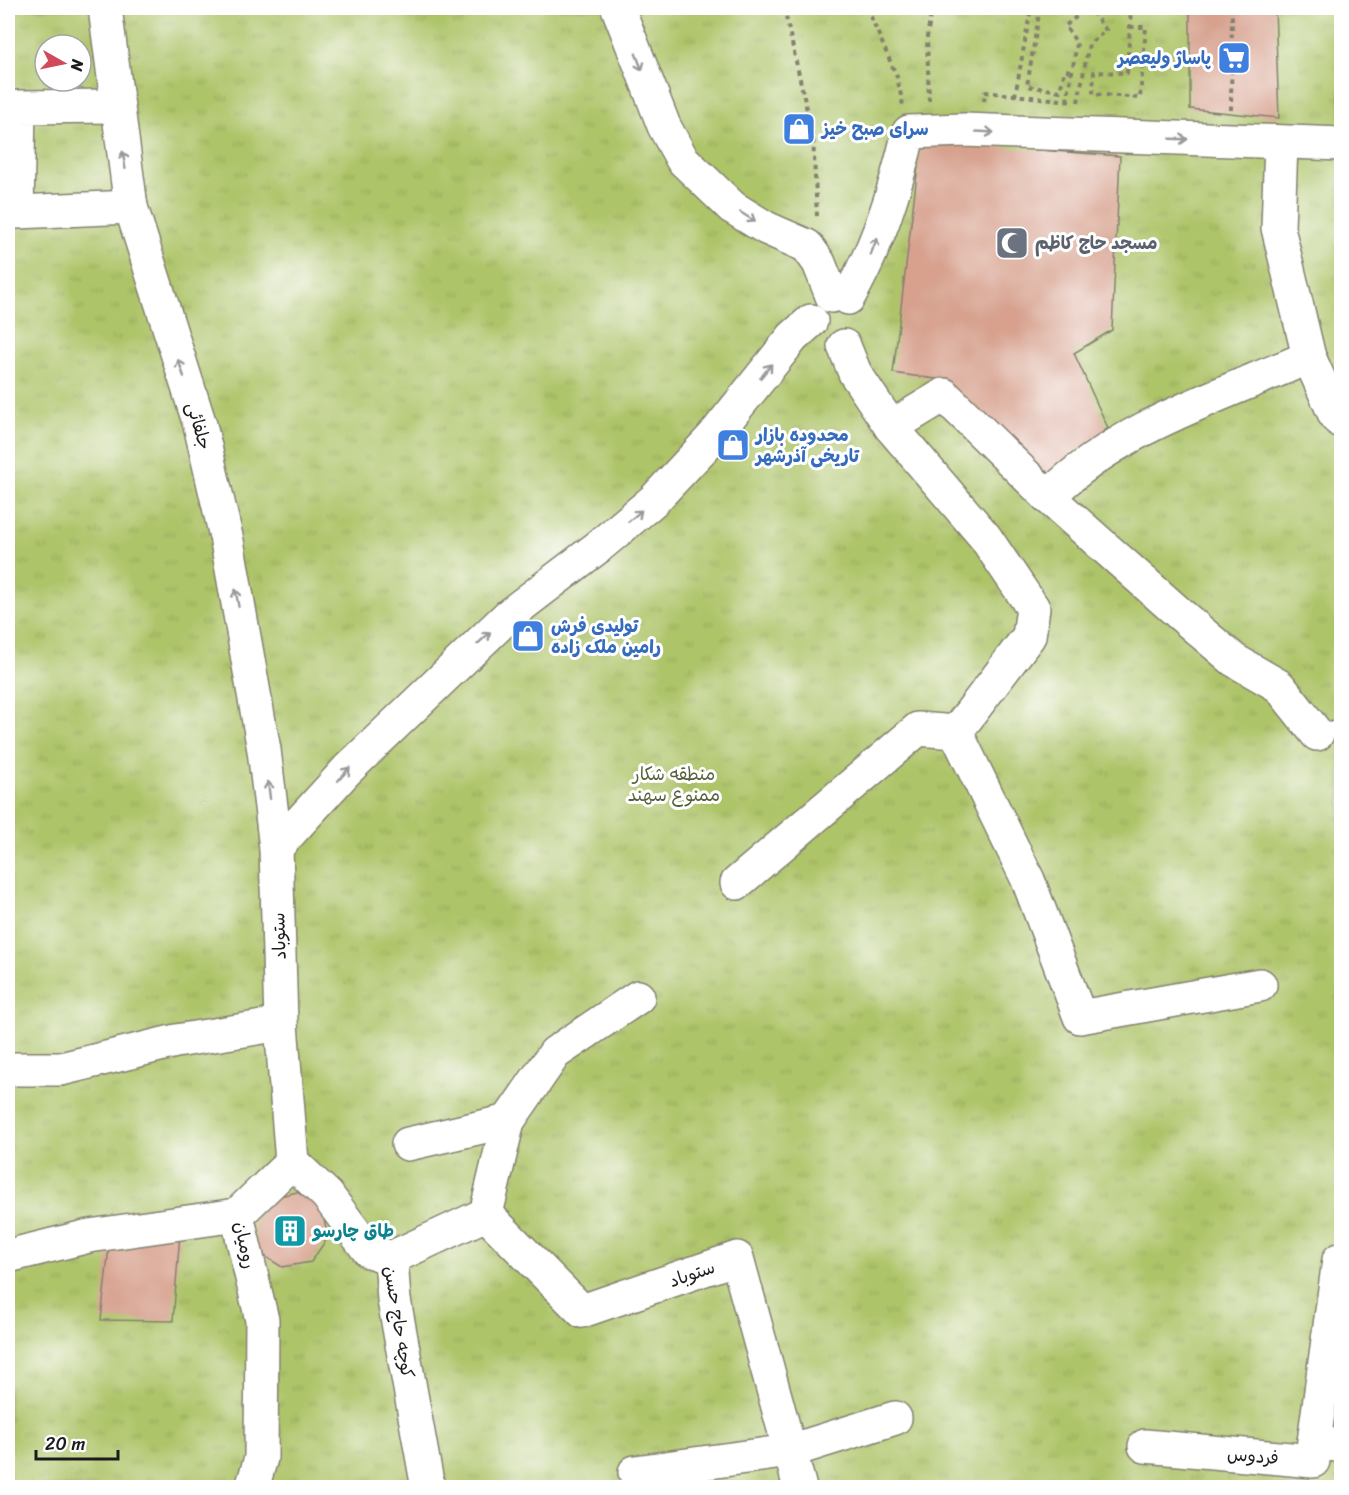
<svg xmlns="http://www.w3.org/2000/svg" width="1349" height="1495" viewBox="0 0 1349 1495" font-family="Sriracha,'Playpen Sans Arabic',sans-serif">
<defs>
<pattern id="grass-tufts" width="24" height="20" patternUnits="userSpaceOnUse" patternTransform="scale(1.5)"><rect width="24" height="20" fill="#aec469"/><path d="M3 7l-1-3M5 7V3M7 7l1-3M15 17l-1-3M17 17v-4M19 17l1-3" fill="none" stroke="#95a85a"/></pattern>
</defs>
<rect width="100%" height="100%" fill="#fff"/>
<filter id="ink" filterUnits="userSpaceOnUse"><feTurbulence type="fractalNoise" baseFrequency=".0167" numOctaves="2"/><feDisplacementMap in="SourceGraphic" scale="12" xChannelSelector="R" yChannelSelector="G"/><feConvolveMatrix kernelMatrix="1 2 1 2 8 2 1 2 1" color-interpolation-filters="sRGB"/></filter>
<filter id="wash" filterUnits="userSpaceOnUse"><feTurbulence type="fractalNoise" baseFrequency=".008" numOctaves="4" result="noise"/><feDisplacementMap in="SourceGraphic" scale="24" xChannelSelector="R" yChannelSelector="G"/><feGaussianBlur stdDeviation="1.35" result="paint"/><feColorMatrix in="noise" values="0 0 0 0 0 0 0 0 0 0 0 0 0 0 0 0 0 1.4 0 .05"/><feComposite in="paint" operator="in"/></filter>
<g filter="url(#wash)">
<rect width="100%" height="100%" fill="#ece5c5"/>
<!-- grass -->
<path fill="url(#grass-tufts)" stroke="#657042" stroke-width="1.5" fill-rule="evenodd" d="M8 8H1341V1487H8ZM45 45H81V81H45Z"/>
<g id="blocks">
<!-- building -->
<g fill="#d7a18e">
<polygon points="1190,8 1275,8 1279,118 1190,109"/>
<polygon points="921,141 1120,156 1112,330 1074,353 1108,428 1045,478 943,380 893,373"/>
<polygon points="297,1192 321,1207 328,1237 311,1262 282,1267 258,1252 252,1225 267,1199"/>
<polygon points="180,1234 173,1321 101,1320 110,1238"/>
</g>
</g>
</g>
<g filter="url(#ink)">
<use href="#blocks" fill-opacity="0" stroke="#848070" stroke-width="1.5"/>
<g fill="none" stroke-linecap="round" stroke-linejoin="round">
<!-- lane casing -->
<g stroke="#848070" stroke-width="20">
<polyline id="lane" points="1317,734 1342,728"/>
</g>
<!-- street casing -->
<g stroke="#848070" stroke-width="36">
<g id="street">
<polyline points="105,8 131,207 200,425 227,541 264,750 276,848 281,1024 292,1162 237,1215 262,1320 261,1458 252,1488"/>
<polyline points="618,8 664,126 682,159 732,207 766,228 807,246 819,263 832,296"/>
<polyline points="117,106 19,107 17,212 131,207"/>
<polyline points="1281,143 1278,228 1309,357 1336,417 1342,422"/>
<path d="M848 298C878 246 895 190 909 132L964 130 1342 144"/>
<polyline points="844,346 855,373 891,427 944,395 1048,497 1181,615 1234,660 1279,686 1317,734"/>
<polyline points="891,427 985,537 1033,608 1029,636 956,732 1028,880 1080,1017 1260,985"/>
<path d="M1048 497C1118 427 1220 396 1309 357"/>
<polyline points="276,848 347,770 509,615 598,547 654,500 713,437 793,337 811,321"/>
<polyline points="737,883 918,729 956,732"/>
<polyline points="8,1069 61,1069 176,1041 281,1024"/>
<polyline points="408,1144 508,1121"/>
<polyline points="292,1162 327,1195 369,1251 391,1258 394,1300 428,1488"/>
<polyline points="486,1214 508,1121 555,1053 638,997"/>
<polyline points="8,1256 89,1236 237,1215"/>
<polyline points="391,1258 486,1214 582,1311 737,1258 790,1451 895,1418"/>
<polyline points="1314,1442 1339,1260"/>
<polyline points="1145,1446 1313,1461 1314,1442 1342,1446"/>
<polyline points="635,1472 790,1451 800,1488"/>
</g>
</g>
<!-- path -->
<g stroke="#848070" stroke-width="4" stroke-dasharray="4.5 4.5" stroke-linecap="butt">
<polyline points="784,8 813,137 817,217"/>
<polyline points="867,8 897,77 903,105"/>
<polyline points="1040,8 1027,86 1060,91 1065,70 1072,71"/>
<polyline points="1130,27 1146,27 1140,98 1093,94 1094,72 1127,73 1131,8"/>
<polyline points="1015,96 1031,8"/>
<polyline points="929,101 927,37 932,8"/>
<polyline points="984,101 985,92 1070,101"/>
<polyline points="1067,101 1077,43 1065,26 1087,8"/>
<polyline points="1078,102 1089,44 1106,30 1089,8"/>
<polyline points="1231,110 1232,8"/>
</g>
<!-- lane -->
<use href="#lane" stroke="#fff" stroke-width="16"/>
<!-- street -->
<use href="#street" stroke="#fff" stroke-width="33"/>
</g>
<!-- one-way arrows -->
<defs><path id="oneway-shaft" d="M-6 0H5M1.5-3L5.5 0L1.5 3" fill="none" stroke-width="1.6" stroke-linecap="round" stroke-linejoin="round" transform="scale(1.5)"/></defs>
<g stroke="#999">
<use href="#oneway-shaft" transform="translate(639 62) rotate(69)"/>
<use href="#oneway-shaft" transform="translate(985 132) rotate(3)"/>
<use href="#oneway-shaft" transform="translate(1179 139) rotate(2)"/>
<use href="#oneway-shaft" transform="translate(124 160) rotate(-99)"/>
<use href="#oneway-shaft" transform="translate(748 217) rotate(32)"/>
<use href="#oneway-shaft" transform="translate(874 246) rotate(-69)"/>
<use href="#oneway-shaft" transform="translate(181 368) rotate(-109)"/>
<use href="#oneway-shaft" transform="translate(766 371) rotate(-51)"/>
<use href="#oneway-shaft" transform="translate(635 516) rotate(-41)"/>
<use href="#oneway-shaft" transform="translate(237 598) rotate(-100)"/>
<use href="#oneway-shaft" transform="translate(484 638) rotate(-43)"/>
<use href="#oneway-shaft" transform="translate(344 774) rotate(-49)"/>
<use href="#oneway-shaft" transform="translate(269 790) rotate(-97)"/>
</g>
</g>
<!-- icons -->
<defs>
<g id="supermarket-square" transform="scale(1.725)"><rect x="-9" y="-9" width="18" height="18" rx="4" fill="#3f7fe0" stroke="#fff"/><path d="M-6-5.5h2.5l.6 2H6L4.5 2H-2.5L-4.4-4H-6ZM-1.5 3.2a1.3 1.3 0 1 0 .1 0ZM3 3.2a1.3 1.3 0 1 0 .1 0Z" fill="#fff"/></g>
<g id="shop-square" transform="scale(1.725)"><rect x="-9" y="-9" width="18" height="18" rx="4" fill="#3f7fe0" stroke="#fff"/><path d="M-5-2.5h2.3a2.7 3.5 0 0 1 5.4 0H5L5.5 6h-11ZM-1.5-2.5h3a1.5 2.3 0 0 0-3 0Z" fill="#fff"/></g>
<g id="mosque-square" transform="scale(1.725)"><rect x="-9" y="-9" width="18" height="18" rx="4" fill="#6b7280" stroke="#fff"/><path d="M3.5-4.9A6 6 0 1 0 3.5 4.9A5 5 0 1 1 3.5-4.9Z" fill="#fff"/></g>
<g id="building-square" transform="scale(1.725)"><rect x="-9" y="-9" width="18" height="18" rx="4" fill="#0f9aa8" stroke="#fff"/><path d="M-4-6H4V6H1V3H-1V6H-4ZM-2.5-4.3h1.7v1.8h-1.7ZM.8-4.3h1.7v1.8H.8ZM-2.5-1h1.7V.8h-1.7ZM.8-1h1.7V.8H.8Z" fill="#fff"/></g>
</defs>
<g fill-rule="evenodd">
<use href="#supermarket-square" x="1234" y="58"/>
<use href="#shop-square" x="799" y="129"/>
<use href="#mosque-square" x="1012" y="243"/>
<use href="#shop-square" x="733" y="445"/>
<use href="#shop-square" x="528" y="636"/>
<use href="#building-square" x="290" y="1231"/>
</g>
<g text-anchor="middle" stroke-width="6" stroke-linejoin="round" paint-order="stroke">
<!-- shop labels -->
<g font-size="18" font-weight="bold" fill="#366cbe" stroke="#fff" text-anchor="start">
<text x="1211" y="64" text-anchor="end">پاساژ ولیعصر</text>
<text x="822" y="135">سرای صبح خیز</text>
<text x="756" y="441">محدوده بازار<tspan x="756" dy="21">تاریخی آذرشهر</tspan></text>
<text x="551" y="632">تولیدی فرش<tspan x="551" dy="21">رامین ملک زاده</tspan></text>
</g>
<!-- worship labels -->
<g font-size="18" font-weight="bold" fill="#5b616d" stroke="#fff" text-anchor="start">
<text x="1035" y="249">مسجد حاج کاظم</text>
</g>
<!-- street labels -->
<g font-size="18" fill="#1c1c1c" stroke="#fff">
<text transform="translate(199 426) rotate(74)" y="6">جلفائی</text>
<text transform="translate(279 936) rotate(-92)" y="6">ستوباد</text>
<text transform="translate(245 1245) rotate(78)" y="6">رومیان</text>
<text transform="translate(692 1274) rotate(-19)" y="6">ستوباد</text>
<text transform="translate(399 1322) rotate(81)" y="6">کوچه حاج حسن</text>
<text transform="translate(1253 1456) rotate(5)" y="6">فردوس</text>
</g>
<!-- park labels -->
<g font-size="18" fill="#565f3b" stroke="#fff">
<text x="674" y="780">منطقه شکار<tspan x="674" dy="21">ممنوع سهند</tspan></text>
</g>
<!-- culture labels -->
<g font-size="18" font-weight="bold" fill="#0d838f" stroke="#fff" text-anchor="start">
<text x="313" y="1237">طاق چارسو</text>
</g>
</g>
<!-- margin -->
<rect width="1349" height="1495" fill="none" stroke="#fff" stroke-width="30"/>
<!-- north arrow -->
<g transform="translate(63 63) rotate(99)"><circle r="28" fill="#ffffff" stroke="#a4a4a4" stroke-width="1.5"/>
<path d="M0-4.5L10 22L0 15L-10 22Z" fill="#d1495b"/>
<text y="-9" font-size="16" font-weight="bold" text-anchor="middle" fill="#1c1c1c">N</text>
</g>
<!-- scale -->
<path d="M36 1450v9h82v-9" fill="none" stroke="#1c1c1c" stroke-width="3"/>
<text x="45" y="1450" font-size="18" fill="#1c1c1c" stroke="#ffffff" stroke-width="4.5" paint-order="stroke">20 m</text>
</svg>
